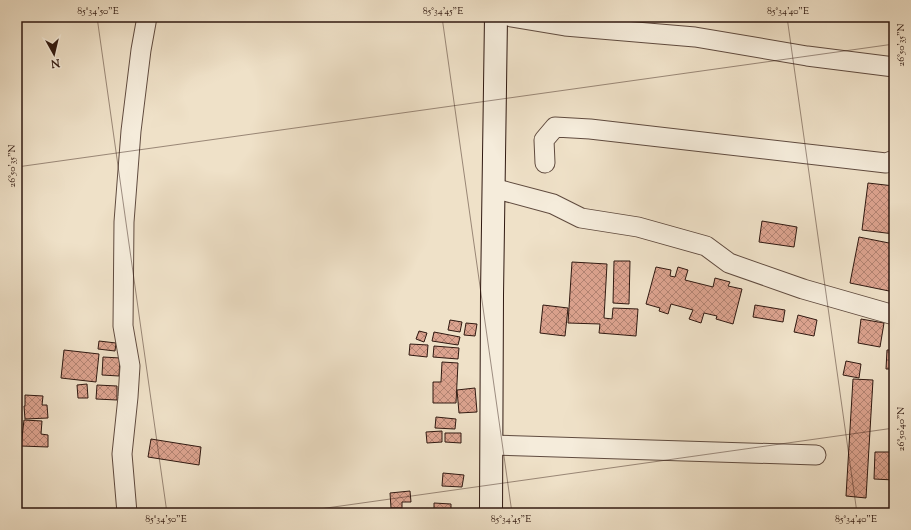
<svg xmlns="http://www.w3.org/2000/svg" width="911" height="530" viewBox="0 0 911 530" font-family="'Sorts Mill Goudy',serif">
<defs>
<pattern id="building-cross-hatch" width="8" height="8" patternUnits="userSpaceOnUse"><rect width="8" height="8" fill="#dca38f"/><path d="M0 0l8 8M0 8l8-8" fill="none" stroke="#b38473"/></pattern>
</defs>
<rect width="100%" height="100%" fill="#efe1c8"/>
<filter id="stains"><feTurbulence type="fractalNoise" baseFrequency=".005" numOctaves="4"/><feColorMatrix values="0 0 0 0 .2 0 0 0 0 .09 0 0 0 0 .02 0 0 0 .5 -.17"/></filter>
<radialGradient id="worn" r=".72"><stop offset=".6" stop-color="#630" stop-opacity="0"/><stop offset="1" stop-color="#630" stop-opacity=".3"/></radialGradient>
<!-- building -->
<g fill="url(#building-cross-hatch)" stroke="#301911">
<polygon points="868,183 894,186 894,234 862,230"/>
<polygon points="762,221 797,227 794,247 759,242"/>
<polygon points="859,237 894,244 894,292 850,283"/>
<polygon points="614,261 630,261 629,304 613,303"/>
<polygon points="572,262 607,264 604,318 612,319 613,308 638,309 636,336 599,333 600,324 568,323"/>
<polygon points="656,267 671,270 670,276 675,277 678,267 688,270 685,280 713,287 715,278 730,282 728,286 742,289 733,324 716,319 717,316 704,313 701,323 689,319 693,310 671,304 668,314 659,311 660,308 646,304"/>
<polygon points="543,305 568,308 565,336 540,333"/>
<polygon points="755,305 785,310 783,322 753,317"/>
<polygon points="798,315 817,320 814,336 794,332"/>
<polygon points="861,319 884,323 880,347 858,343"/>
<polygon points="450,320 462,322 460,332 448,330"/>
<polygon points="466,323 477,324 475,336 464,335"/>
<polygon points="419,331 427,333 424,342 416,339"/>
<polygon points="434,332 460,337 458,345 432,341"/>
<polygon points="99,341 116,343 115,351 98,349"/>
<polygon points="410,344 428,345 427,357 409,355"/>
<polygon points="434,346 459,348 458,359 433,357"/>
<polygon points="64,350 99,354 96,382 61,378"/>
<polygon points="887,350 894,350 894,369 886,369"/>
<polygon points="103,357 120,358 119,376 102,375"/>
<polygon points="846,361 861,364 859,378 843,375"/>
<polygon points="442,362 458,363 456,403 433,403 433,382 441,382"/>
<polygon points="853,379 873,380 866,498 846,496"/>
<polygon points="87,384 88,398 78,398 77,385"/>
<polygon points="97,385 117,386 117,400 96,399"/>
<polygon points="475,388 477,412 459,413 457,390"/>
<polygon points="25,395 43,396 42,405 47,405 48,418 25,419 24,406 25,406"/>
<polygon points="436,417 456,419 455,429 435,428"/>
<polygon points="24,420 42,421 41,434 48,435 48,447 21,446"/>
<polygon points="442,431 442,442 427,443 426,432"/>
<polygon points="445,433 461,433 461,443 445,442"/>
<polygon points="151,439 201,447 199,465 148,457"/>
<polygon points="875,452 894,452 894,480 874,479"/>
<polygon points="443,473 464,475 462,487 442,486"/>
<polygon points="410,491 411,502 402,502 402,508 391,508 390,493"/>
<polygon points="434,503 451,504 451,513 434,513"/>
</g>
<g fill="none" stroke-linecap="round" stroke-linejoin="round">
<!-- minor casing -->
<g stroke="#604b3f" stroke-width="21">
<g id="minor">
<polyline points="511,17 565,26 695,37 807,56 894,67"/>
<polyline points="545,163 544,140 555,127 590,129 886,163 894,160"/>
<polyline points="493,188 553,204 581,218 638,227 706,246 729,263 803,289 894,315"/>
<polyline points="491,445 816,455"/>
<polyline points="127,513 122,454 128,397 130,366 123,326 124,222 131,131 141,50 147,17"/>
</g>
</g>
<!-- secondary casing -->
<g stroke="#301911" stroke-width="24">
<polyline id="secondary" points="491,513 492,295 496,17"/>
</g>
<!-- minor -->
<use href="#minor" stroke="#f5ecdb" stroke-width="19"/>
<!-- secondary -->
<use href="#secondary" stroke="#f5ecdb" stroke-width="22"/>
</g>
<!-- ticks -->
<path fill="none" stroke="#301911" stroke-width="1" stroke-opacity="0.45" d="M97 17 167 513M442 17 512 513M787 17 857 513M17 167 894 44M291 513 894 428"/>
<!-- margin -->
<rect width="911" height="530" fill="none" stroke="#efe1c8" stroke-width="44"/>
<!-- north arrow -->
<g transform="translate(54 54) rotate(172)" stroke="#f5ecdb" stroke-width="3" paint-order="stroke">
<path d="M0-3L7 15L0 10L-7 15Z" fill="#301911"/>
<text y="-6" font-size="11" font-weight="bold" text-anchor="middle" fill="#301911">N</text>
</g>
<rect x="22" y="22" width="867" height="486" fill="none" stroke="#301911" stroke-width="1.5"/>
<g font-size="10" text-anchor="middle" fill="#301911">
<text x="98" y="14">85°34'50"E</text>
<text x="443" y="14">85°34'45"E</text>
<text x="788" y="14">85°34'40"E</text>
<text transform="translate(900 45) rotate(-90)" y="4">26°50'35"N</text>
<text transform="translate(11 166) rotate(-90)" y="4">26°50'35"N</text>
<text transform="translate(900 429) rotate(-90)" y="4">26°50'40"N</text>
<text x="166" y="522">85°34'50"E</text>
<text x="511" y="522">85°34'45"E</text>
<text x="856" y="522">85°34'40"E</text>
</g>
<rect width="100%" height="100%" filter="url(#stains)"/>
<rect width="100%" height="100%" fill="url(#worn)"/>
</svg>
